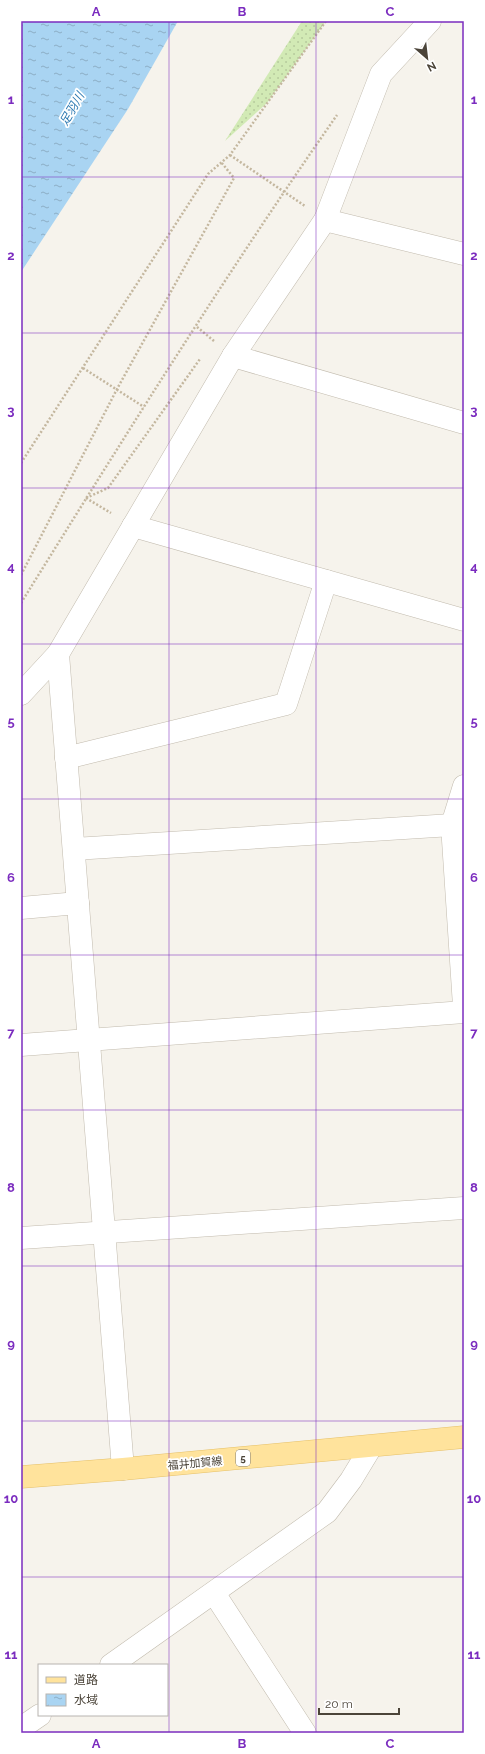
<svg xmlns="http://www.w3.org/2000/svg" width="485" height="1754" viewBox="0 0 485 1754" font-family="Raleway,'Noto Sans JP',sans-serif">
<defs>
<pattern id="grass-dots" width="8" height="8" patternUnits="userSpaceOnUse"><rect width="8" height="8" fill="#d2eab5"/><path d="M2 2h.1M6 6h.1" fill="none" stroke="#b6ca9c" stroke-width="1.8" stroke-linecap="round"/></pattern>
<pattern id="water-ripples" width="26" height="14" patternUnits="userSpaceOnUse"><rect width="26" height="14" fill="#a9d4f2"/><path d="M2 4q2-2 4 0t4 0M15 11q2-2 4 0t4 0" fill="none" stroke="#8caec5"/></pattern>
</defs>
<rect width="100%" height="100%" fill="#f6f3ec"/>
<!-- grass -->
<polygon fill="url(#grass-dots)" points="302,21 326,21 267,103 225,141"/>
<!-- water -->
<polygon fill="url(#water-ripples)" points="24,21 178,21 128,109 21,272 21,26"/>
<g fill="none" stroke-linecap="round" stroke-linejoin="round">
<!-- minor casing -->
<g stroke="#c2bbae" stroke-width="23">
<g id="minor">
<polyline points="325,220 381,74 430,21"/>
<polyline points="233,356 464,423"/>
<polyline points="133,526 464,620"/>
<polyline points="58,654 123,1469"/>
<polyline points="21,694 58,654 233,356 325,220 464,254"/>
<polyline points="66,758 286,704 326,581"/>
<polyline points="464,786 452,825 464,1006"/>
<polyline points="74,849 452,825 464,828"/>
<polyline points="21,908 78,903"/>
<polyline points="21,1045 464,1012"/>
<polyline points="21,1238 464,1208"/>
<polyline points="214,1593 305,1733"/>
<polyline points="111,1665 327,1512 351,1480 371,1447"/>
<polyline points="21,1728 40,1715"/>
</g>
</g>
<!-- primary casing -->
<g stroke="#e6c16a" stroke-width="23">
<polyline id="primary" points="21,1477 123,1469 464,1437"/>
</g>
<!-- path -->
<g stroke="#c4b79f" stroke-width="2.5" stroke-dasharray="2 2" stroke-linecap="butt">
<polyline points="230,155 305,206"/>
<polyline points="197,327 214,341"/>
<polyline points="83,368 144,407"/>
<polyline points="21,463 208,174 230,155 326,21"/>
<polyline points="86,498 108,488 200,359"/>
<polyline points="86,498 111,513"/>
<polyline points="21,575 117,389 234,178 221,162"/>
<path d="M21 603C123 439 226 274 337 115"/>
</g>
<!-- minor -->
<use href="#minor" stroke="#fff" stroke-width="22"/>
<!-- primary -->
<use href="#primary" stroke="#ffe39c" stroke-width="22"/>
</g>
<!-- grid -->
<path fill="none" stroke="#7b2cbf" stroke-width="1" stroke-opacity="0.55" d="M169 21V1733M316 21V1733M21 177H464M21 333H464M21 488H464M21 644H464M21 799H464M21 955H464M21 1110H464M21 1266H464M21 1421H464M21 1577H464"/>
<g text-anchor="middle" stroke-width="3.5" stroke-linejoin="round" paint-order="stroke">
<!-- shield labels -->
<rect fill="#fff" stroke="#817c74" stroke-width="1" x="236" y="1450" width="14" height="16" rx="3"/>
<g font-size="10" font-weight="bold" fill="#4b4439">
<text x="243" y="1462">5</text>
</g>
<!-- street labels -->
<g font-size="11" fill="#4b4439" stroke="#fff">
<text transform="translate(195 1463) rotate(-5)" y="4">福井加賀線</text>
</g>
<!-- water labels -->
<g font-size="12" font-style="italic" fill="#2e7ab2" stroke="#fff">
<text transform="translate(72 109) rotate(-60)" y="4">足羽川</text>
</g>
</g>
<!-- border -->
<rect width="485" height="1754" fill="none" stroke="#ffffff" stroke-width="44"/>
<!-- legend -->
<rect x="38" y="1664" width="130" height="52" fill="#ffffff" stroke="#b7b4b0"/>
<rect x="46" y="1677" width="20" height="6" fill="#ffe39c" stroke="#b7b4b0"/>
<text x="74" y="1684" font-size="12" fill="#4b4439">道路</text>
<rect x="46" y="1694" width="20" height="12" fill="url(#water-ripples)" stroke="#b7b4b0"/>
<text x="74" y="1704" font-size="12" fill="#4b4439">水域</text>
<!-- north arrow -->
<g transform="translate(427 58) rotate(152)" stroke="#ffffff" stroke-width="3" paint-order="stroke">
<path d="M0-3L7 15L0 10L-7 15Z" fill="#4b4439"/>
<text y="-6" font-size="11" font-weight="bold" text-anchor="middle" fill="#4b4439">N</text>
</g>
<!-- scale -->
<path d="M319 1708v6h80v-6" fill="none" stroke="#4b4439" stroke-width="2"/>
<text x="325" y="1708" font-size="12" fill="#4b4439" stroke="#ffffff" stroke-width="3" paint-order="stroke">20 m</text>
<rect x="22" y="22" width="441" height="1710" fill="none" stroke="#7b2cbf" stroke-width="1.5"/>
<g font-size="13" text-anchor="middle" font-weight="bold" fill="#7b2cbf">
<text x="96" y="16">A</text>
<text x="242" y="16">B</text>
<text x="390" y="16">C</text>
<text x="11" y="104">1</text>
<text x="474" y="104">1</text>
<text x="11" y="260">2</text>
<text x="474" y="260">2</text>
<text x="11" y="415">3</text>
<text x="474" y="415">3</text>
<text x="11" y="571">4</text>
<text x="474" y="571">4</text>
<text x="11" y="726">5</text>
<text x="474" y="726">5</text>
<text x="11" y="882">6</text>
<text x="474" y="882">6</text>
<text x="11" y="1037">7</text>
<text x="474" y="1037">7</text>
<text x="11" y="1192">8</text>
<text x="474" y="1192">8</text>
<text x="11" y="1348">9</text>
<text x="474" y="1348">9</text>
<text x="11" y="1503">10</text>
<text x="474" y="1503">10</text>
<text x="11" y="1659">11</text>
<text x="474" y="1659">11</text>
<text x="96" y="1748">A</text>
<text x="242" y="1748">B</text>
<text x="390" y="1748">C</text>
</g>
</svg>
